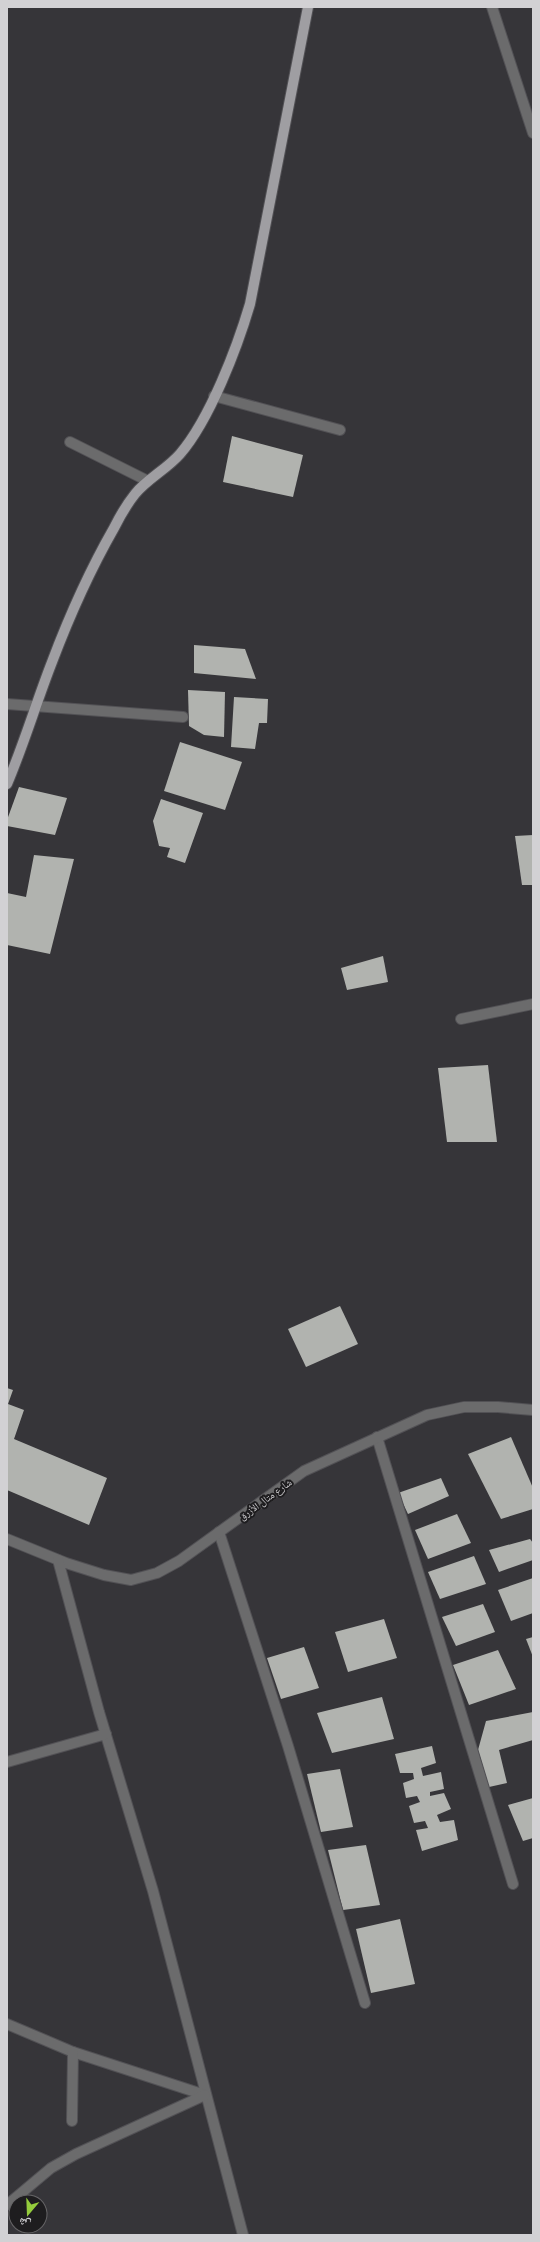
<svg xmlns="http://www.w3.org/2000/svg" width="540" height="2242" viewBox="0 0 540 2242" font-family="'Golos Text','Noto Naskh Arabic',sans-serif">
<rect width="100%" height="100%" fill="#363539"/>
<!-- building -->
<g fill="#b1b3af">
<polygon points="232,436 303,455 293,497 223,482"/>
<polygon points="194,645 245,649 256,679 194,673"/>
<polygon points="188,690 225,692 224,737 204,735 189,726"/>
<polygon points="234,697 268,699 267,723 259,723 255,749 231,747"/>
<polygon points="180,742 242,762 225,810 164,791"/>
<polygon points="19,787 67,798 55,835 7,826 7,820"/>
<polygon points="161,799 203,813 185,863 167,857 170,848 159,846 153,821"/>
<polygon points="533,835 533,885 522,885 515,836"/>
<polygon points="34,855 74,859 50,954 7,945 7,893 26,897"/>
<polygon points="383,956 388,982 347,990 341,968"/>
<polygon points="488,1065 497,1142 447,1142 438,1068"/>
<polygon points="340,1306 358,1344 306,1367 288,1329"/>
<polygon points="7,1388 13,1390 8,1404 24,1410 14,1439 107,1478 89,1525 7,1490"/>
<polygon points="511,1437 533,1488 533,1509 501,1519 468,1454"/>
<polygon points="441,1478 449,1496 408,1514 398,1493"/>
<polygon points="457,1514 471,1543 428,1559 415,1530"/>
<polygon points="530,1539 533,1543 533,1560 499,1572 489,1550"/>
<polygon points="474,1556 486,1584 440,1599 428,1572"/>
<polygon points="533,1578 533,1613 511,1621 498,1590"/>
<polygon points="483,1604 495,1632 456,1646 442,1617"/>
<polygon points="384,1619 397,1658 348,1672 335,1632"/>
<polygon points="533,1637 533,1657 526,1639"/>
<polygon points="304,1647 319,1688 281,1699 267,1658"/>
<polygon points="498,1650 516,1689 469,1705 453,1665"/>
<polygon points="382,1697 394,1739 332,1753 317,1713"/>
<polygon points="533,1712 533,1740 499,1750 507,1783 489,1787 478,1750 486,1721"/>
<polygon points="432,1746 436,1763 421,1768 423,1776 441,1772 444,1789 430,1792 430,1796 444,1793 451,1809 437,1815 440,1822 454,1820 458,1840 422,1851 416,1830 428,1828 425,1821 414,1823 409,1806 420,1802 417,1796 406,1798 403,1783 414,1779 413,1773 400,1773 395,1754"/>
<polygon points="340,1769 353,1827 321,1832 307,1774"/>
<polygon points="533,1798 533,1838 523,1841 508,1805"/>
<polygon points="366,1845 380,1905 343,1910 328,1850"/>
<polygon points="400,1919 415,1984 371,1993 356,1929"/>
</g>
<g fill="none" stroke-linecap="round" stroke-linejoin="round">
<!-- minor casing -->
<g stroke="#525155" stroke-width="12">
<g id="minor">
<polyline points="492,7 533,133"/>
<polyline points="214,396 340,430"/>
<polyline points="70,442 148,481"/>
<polyline points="7,704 183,717"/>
<polyline points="461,1019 533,1004"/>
<polyline points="377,1437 513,1884"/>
<polyline points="219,1532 288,1746 365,2003"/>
<polyline points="7,1539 66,1563 104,1575 131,1580 157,1573 179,1561 304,1471 427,1415 464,1407 498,1407 533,1410"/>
<polyline points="58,1560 99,1712 153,1891 243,2235"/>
<polyline points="7,1762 106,1734"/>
<polyline points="7,2024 73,2052 205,2095"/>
<polyline points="72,2121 73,2052"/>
<polyline points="7,2205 51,2168 76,2154 205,2095"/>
</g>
</g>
<!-- major casing -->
<g stroke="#525155" stroke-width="12">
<path id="major" d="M7 784C24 744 36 703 52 662 69 617 90 570 114 528 120 516 127 504 135 494 147 479 167 469 180 454 210 419 237 348 250 304L308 7"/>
</g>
<!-- minor -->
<use href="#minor" stroke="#6b6b6c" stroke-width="10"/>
<!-- major -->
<use href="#major" stroke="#9f9ea2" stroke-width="10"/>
</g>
<g text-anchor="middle" stroke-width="4" stroke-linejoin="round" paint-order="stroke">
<!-- street labels -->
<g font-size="10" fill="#d2d1d4" stroke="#1e1d1f">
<text transform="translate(265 1499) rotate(-36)" y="4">شارع متال الأزرق</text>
</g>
</g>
<!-- border -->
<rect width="540" height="2242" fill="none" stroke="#d2d1d4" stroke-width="16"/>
<!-- north arrow -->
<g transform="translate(28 2214) rotate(199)"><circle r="19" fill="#1e1d1f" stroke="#666567"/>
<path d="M0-3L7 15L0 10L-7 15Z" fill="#94cc3c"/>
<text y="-6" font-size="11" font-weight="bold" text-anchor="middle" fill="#d2d1d4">ش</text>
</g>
</svg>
